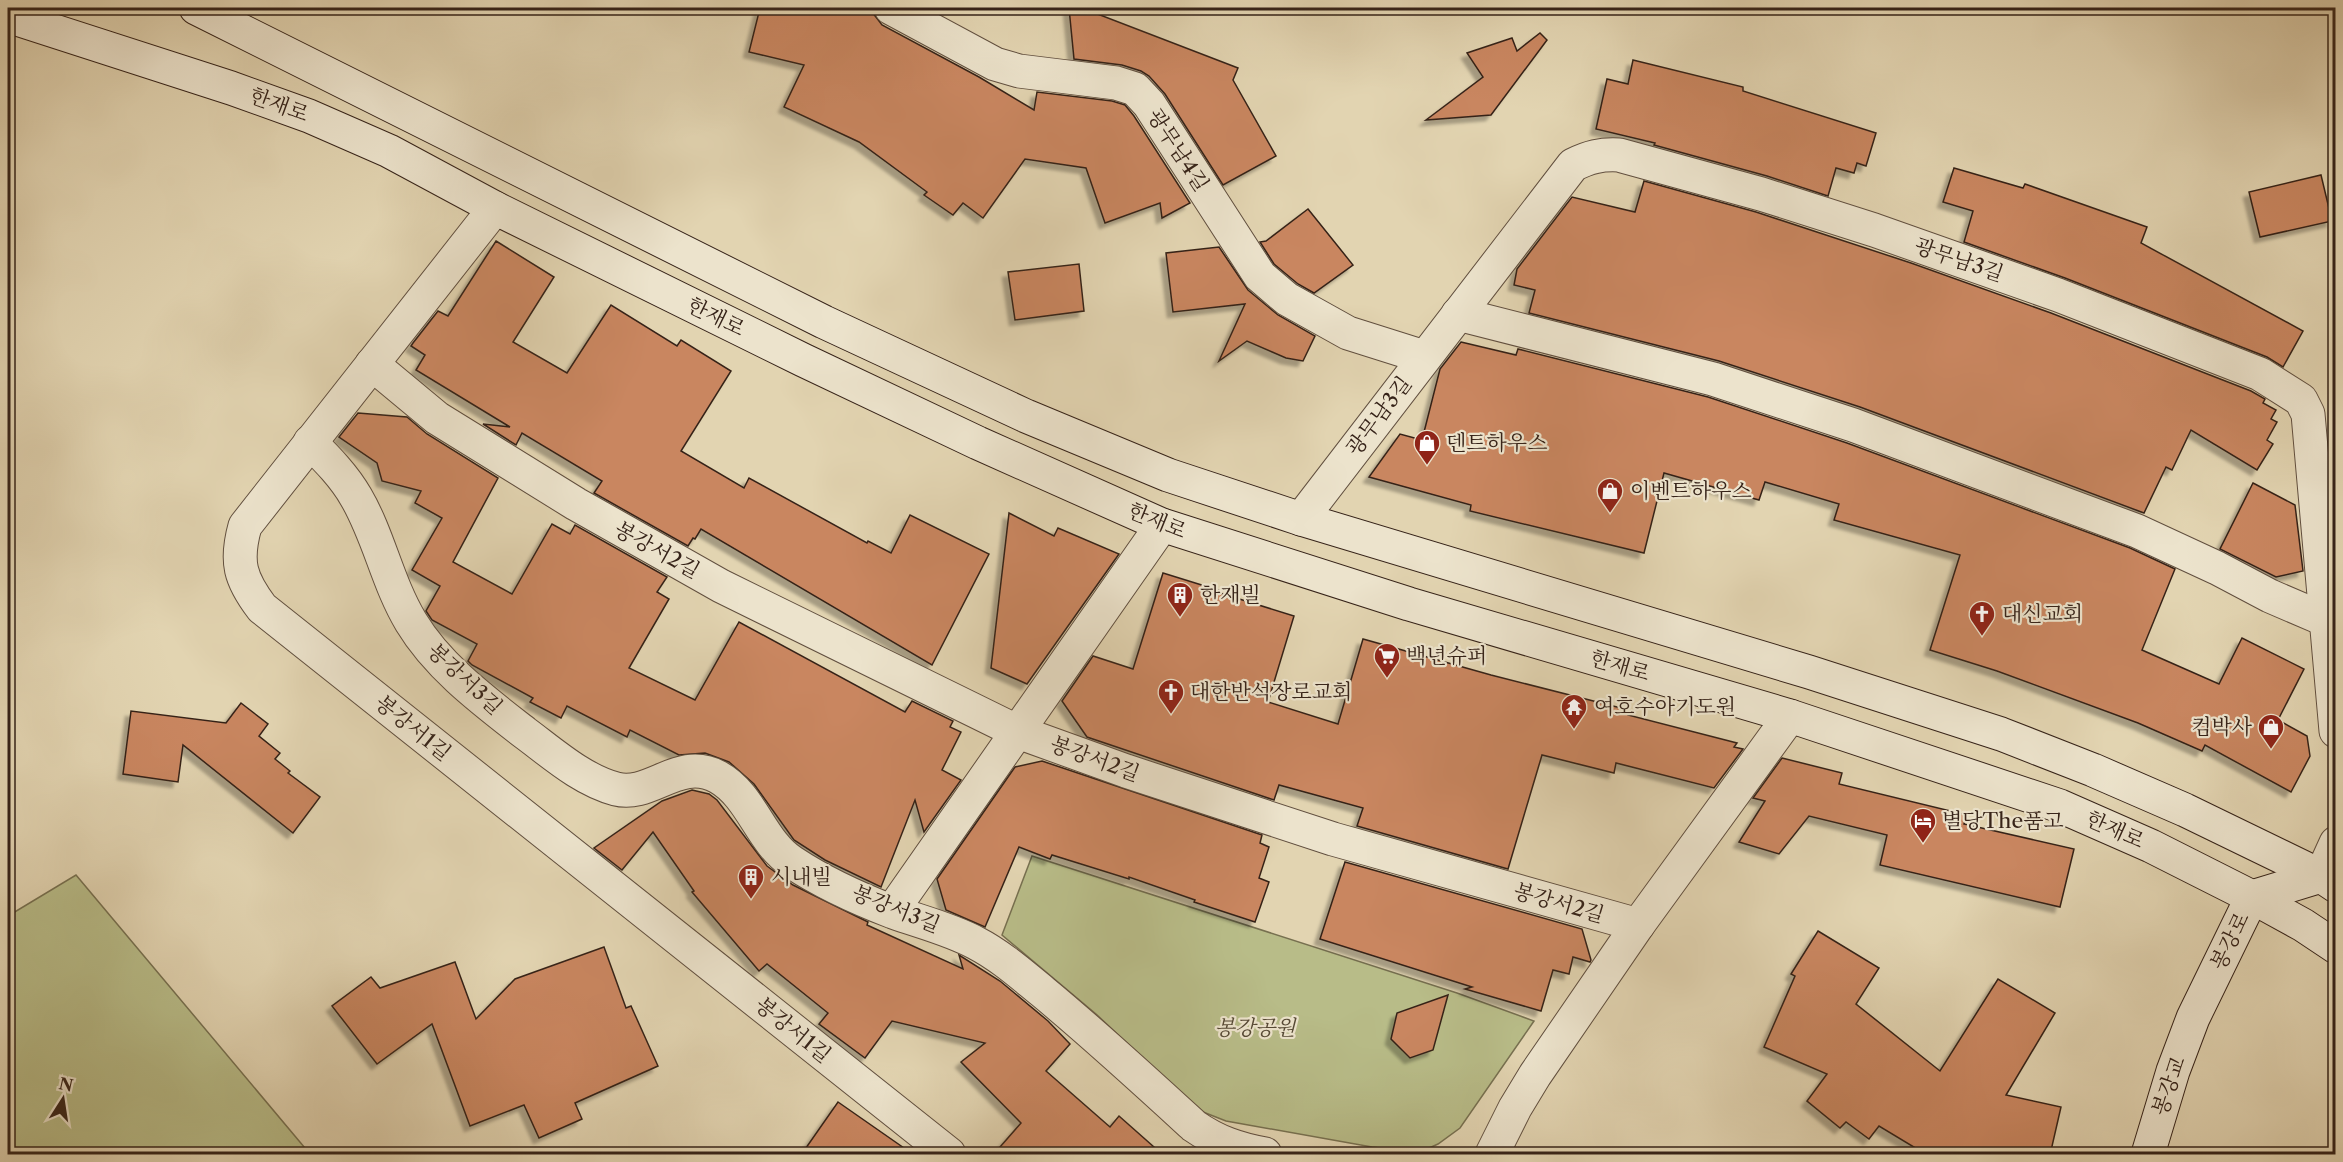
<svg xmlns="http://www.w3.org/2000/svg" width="2343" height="1162" viewBox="0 0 2343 1162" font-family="'Libre Caslon Text','Noto Serif KR',serif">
<defs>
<filter id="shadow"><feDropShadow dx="-5.5" dy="5.5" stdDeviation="1.5" flood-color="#0004"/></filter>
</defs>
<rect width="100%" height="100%" fill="#e2d4b1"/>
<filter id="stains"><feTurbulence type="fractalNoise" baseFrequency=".00333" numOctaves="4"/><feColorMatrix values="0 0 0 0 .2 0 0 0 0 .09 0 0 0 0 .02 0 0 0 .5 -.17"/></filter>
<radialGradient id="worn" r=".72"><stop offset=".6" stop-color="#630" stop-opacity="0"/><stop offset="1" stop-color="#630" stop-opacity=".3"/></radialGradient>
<!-- green -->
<g fill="#b8bc88" stroke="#777050" stroke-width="1.5">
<polygon points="1032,856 1457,993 1534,1021 1460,1128 1438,1144 1418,1153 1372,1147 1226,1121 1198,1110 1096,1014 1002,935"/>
<polygon points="76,875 310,1154 8,1154 8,916"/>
</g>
<!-- building -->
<g fill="#c98660" stroke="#362319" stroke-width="1.5" filter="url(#shadow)">
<polygon points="760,8 869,8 882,25 979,77 1034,110 1037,92 1112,101 1125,105 1134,116 1190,203 1162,218 1160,203 1105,223 1086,168 1025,159 983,218 963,203 953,215 924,195 927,192 859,142 784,107 804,65 749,52"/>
<polygon points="1069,8 1082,8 1238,68 1233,80 1276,156 1223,185 1165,94 1149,76 1141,71 1122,65 1074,59"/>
<polygon points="1540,33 1547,40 1491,115 1426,120 1483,77 1467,53 1512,38 1517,51"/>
<polygon points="1633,60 1743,87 1743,91 1876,133 1866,166 1857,163 1854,173 1836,168 1828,196 1767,176 1654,145 1655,143 1596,129 1607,79 1628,84"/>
<polygon points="1954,168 2023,188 2025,184 2147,227 2141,243 2303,331 2283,367 2267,357 2065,278 1964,242 1973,211 1943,202"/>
<polygon points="2321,175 2332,221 2260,237 2249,192"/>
<polygon points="1644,181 1756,212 1911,263 2051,313 2251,391 2265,399 2263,403 2276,410 2271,419 2277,422 2267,440 2273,444 2257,470 2191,430 2172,470 2166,467 2144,513 1860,407 1719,361 1529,313 1535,290 1514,285 1517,269 1572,197 1635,212"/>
<polygon points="1308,209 1353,265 1314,293 1298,284 1274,264 1260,242 1266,241"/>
<polygon points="496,241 554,277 513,342 567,373 611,305 677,346 681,340 731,371 681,451 744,488 749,478 867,543 868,541 891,553 910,515 989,554 932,665 701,529 695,539 693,538 688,546 594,493 602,481 522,433 516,445 483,424 510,427 416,370 425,355 411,346 413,343 438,311 448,316"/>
<polygon points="1219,247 1248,290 1278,315 1315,336 1303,361 1286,358 1247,341 1219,361 1245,304 1173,312 1166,253"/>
<polygon points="1079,264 1084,311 1015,320 1008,272"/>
<polygon points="1461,342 1516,355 1518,349 1708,397 1847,443 2130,548 2175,569 2142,650 2219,684 2242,638 2304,669 2278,720 2307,736 2310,756 2291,792 2205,745 2202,751 2138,723 1997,671 1930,650 1960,555 1834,520 1839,504 1765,482 1759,500 1664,473 1644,553 1470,511 1471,505 1369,477 1400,434 1422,440 1440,369"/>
<polygon points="358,413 407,417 427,434 498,478 453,562 512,594 552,524 570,534 575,525 667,577 657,592 669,599 629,668 695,700 739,622 905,712 912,701 953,721 950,727 961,732 942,770 961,780 924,832 915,800 881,887 825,860 794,840 754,784 729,762 705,753 679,755 630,730 627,737 567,706 561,718 530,702 533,698 472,665 468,661 477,644 432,620 426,611 440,586 412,570 442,518 415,503 421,491 382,481 377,463 339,437"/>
<polygon points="2253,483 2295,505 2303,571 2276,577 2220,549"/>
<polygon points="1009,513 1054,536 1058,528 1119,554 1027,684 991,668"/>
<polygon points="1163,573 1221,591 1220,593 1294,616 1268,702 1338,724 1363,639 1491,675 1629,710 1628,715 1737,743 1734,747 1743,749 1714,788 1616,763 1614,773 1542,755 1508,869 1357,826 1363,808 1279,785 1274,800 1087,737 1062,701 1093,656 1133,669"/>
<polygon points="241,703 268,724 259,736 280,753 275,759 290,771 288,773 320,797 293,833 183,745 178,782 123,774 131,711 226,723"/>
<polygon points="1782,758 1842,773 1839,784 1967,815 1964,824 2074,849 2060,907 1880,865 1887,835 1809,816 1779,854 1739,842 1765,801 1753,798"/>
<polygon points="1042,761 1262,835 1260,843 1269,847 1259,878 1269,882 1255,922 1194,902 1195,900 1129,877 1129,879 1052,855 1050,859 1019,847 985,927 946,910 937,879 1015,767"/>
<polygon points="692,790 709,794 717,800 767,866 793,885 868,922 867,925 963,969 959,955 1000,981 1048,1021 1070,1044 1046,1071 1110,1127 1119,1116 1163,1155 993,1155 1021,1123 961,1062 985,1043 892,1021 865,1058 819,1024 828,1013 767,964 759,971 692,892 694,891 653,832 622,870 594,848 662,801"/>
<polygon points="1345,862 1582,929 1591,960 1590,962 1573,957 1569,974 1553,970 1541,1011 1465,989 1472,987 1320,939"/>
<polygon points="1818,931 1879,968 1856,1004 1940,1071 1998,979 2055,1013 2006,1095 2061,1107 2050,1155 1927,1155 1879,1126 1869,1139 1846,1122 1840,1128 1807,1101 1827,1074 1764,1047 1795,976 1791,974"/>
<polygon points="604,947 626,1008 631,1006 658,1066 575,1103 582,1119 539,1138 524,1105 470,1126 432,1024 377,1064 332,1006 371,977 380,988 455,962 476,1019 515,979"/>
<polygon points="1448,995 1433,1050 1410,1058 1391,1039 1397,1013"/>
<polygon points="838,1102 914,1155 801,1155"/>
</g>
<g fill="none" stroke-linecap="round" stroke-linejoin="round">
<!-- street casing -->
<g stroke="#614f3f" stroke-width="35">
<g id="street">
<polyline points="891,8 995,64 1019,71 1116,83 1135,89 1149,104 1260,276 1287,299 1348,333 1424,357"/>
<path d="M495 208 245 526C235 562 240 579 262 608L949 1154"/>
<polyline points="1458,314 1713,379 1853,425 2137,531 2217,568 2270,596 2326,620"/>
<polyline points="372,364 437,418 576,504 721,586 1018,732 1126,771 1333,839 1638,925 1790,716"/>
<path d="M310 442C327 459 344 476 356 497 379 536 387 582 411 622 438 667 484 701 525 733 552 753 582 780 616 789 651 798 679 756 718 777 752 796 760 841 792 862 822 882 859 899 893 912 921 922 950 929 976 943 1001 956 1022 975 1043 992 1095 1035 1145 1081 1194 1126 1217 1142 1238 1149 1265 1154"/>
<path d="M1301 519 1573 165C1589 157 1601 154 1619 155L1761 194 1874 230 2058 295 2260 374 2301 400 2308 414 2336 731"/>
<polyline points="2321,876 2336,843"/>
<polyline points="892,911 1162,525"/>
<polyline points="1492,1154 1515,1108 1535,1075 1638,925"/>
</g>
</g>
<!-- secondary casing -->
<g stroke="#362319" stroke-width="35">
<g id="secondary">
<polyline points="196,8 824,322 1026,416 1168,475 1301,519 1809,672 2001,734 2093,770 2185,810 2321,876 2336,886"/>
<polyline points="8,16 231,88 309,116 389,151 495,208 803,360 978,443 1162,525 1409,604 1790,716 2060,806 2151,846 2252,897 2303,925 2336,947"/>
<polyline points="2148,1154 2173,1071 2193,1018 2252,897 2321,876"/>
</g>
</g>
<!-- street -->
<use href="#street" stroke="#ece3cc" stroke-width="33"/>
<!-- secondary -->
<use href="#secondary" stroke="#ece3cc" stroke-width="33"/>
</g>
<!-- icons -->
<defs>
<g id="shop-pin" transform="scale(1.35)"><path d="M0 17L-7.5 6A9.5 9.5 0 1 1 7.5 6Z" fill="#8f2418" stroke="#ece3cc"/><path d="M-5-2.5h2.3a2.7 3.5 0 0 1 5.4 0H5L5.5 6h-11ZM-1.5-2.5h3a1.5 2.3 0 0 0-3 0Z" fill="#fff"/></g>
<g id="building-pin" transform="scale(1.35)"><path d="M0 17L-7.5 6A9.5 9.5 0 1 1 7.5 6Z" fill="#8f2418" stroke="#ece3cc"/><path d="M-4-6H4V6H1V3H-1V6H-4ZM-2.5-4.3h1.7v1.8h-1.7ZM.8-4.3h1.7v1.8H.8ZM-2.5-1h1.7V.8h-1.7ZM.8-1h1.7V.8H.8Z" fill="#fff"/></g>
<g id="church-pin" transform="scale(1.35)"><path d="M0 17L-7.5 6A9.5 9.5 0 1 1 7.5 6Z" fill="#8f2418" stroke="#ece3cc"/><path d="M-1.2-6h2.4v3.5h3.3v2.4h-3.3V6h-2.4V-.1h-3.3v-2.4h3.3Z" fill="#fff"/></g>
<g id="supermarket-pin" transform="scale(1.35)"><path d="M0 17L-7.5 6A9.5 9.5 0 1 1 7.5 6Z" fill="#8f2418" stroke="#ece3cc"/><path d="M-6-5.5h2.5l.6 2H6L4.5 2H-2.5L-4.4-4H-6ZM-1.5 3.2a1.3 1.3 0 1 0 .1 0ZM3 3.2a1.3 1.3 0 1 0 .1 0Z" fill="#fff"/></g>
<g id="temple-pin" transform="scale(1.35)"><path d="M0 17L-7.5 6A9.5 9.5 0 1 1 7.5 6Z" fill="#8f2418" stroke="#ece3cc"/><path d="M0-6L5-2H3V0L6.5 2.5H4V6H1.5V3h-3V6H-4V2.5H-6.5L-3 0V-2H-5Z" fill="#fff"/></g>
<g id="hotel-pin" transform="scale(1.35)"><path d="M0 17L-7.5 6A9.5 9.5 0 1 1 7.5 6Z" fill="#8f2418" stroke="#ece3cc"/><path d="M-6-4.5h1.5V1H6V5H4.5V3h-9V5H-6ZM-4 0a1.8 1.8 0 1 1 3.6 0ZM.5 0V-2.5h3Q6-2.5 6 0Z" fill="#fff"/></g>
</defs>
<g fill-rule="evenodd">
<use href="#shop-pin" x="1427" y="443"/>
<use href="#shop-pin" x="1610" y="491"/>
<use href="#building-pin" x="1180" y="595"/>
<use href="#church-pin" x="1982" y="614"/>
<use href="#supermarket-pin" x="1387" y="656"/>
<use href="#church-pin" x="1171" y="692"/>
<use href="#temple-pin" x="1574" y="707"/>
<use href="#shop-pin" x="2271" y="727"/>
<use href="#hotel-pin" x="1923" y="821"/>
<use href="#building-pin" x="751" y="877"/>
</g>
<g text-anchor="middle" stroke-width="4.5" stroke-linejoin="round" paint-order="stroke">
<!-- street labels -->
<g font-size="21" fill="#362319" stroke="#ece3cc">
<text transform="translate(279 105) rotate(20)" y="7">한재로</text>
<text transform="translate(1178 150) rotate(57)" y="7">광무남4길</text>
<text transform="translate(1959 260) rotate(19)" y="7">광무남3길</text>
<text transform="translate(716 317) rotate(26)" y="7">한재로</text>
<text transform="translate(1379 416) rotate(-53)" y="7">광무남3길</text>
<text transform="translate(1157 521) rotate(22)" y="7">한재로</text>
<text transform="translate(657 550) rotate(29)" y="7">봉강서2길</text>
<text transform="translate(1620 666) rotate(16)" y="7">한재로</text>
<text transform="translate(465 679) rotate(43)" y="7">봉강서3길</text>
<text transform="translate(413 728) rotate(39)" y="7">봉강서1길</text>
<text transform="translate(1095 759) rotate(20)" y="7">봉강서2길</text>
<text transform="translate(2115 830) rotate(24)" y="7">한재로</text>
<text transform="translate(1559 903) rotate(16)" y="7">봉강서2길</text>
<text transform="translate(896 909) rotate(22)" y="7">봉강서3길</text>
<text transform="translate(2230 941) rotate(-64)" y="7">봉강로</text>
<text transform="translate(793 1030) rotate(39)" y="7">봉강서1길</text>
<text transform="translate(2169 1086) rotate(-71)" y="7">봉강교</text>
</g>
<!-- poi labels -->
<g font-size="21" fill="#362319" stroke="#ece3cc" text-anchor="start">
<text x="1446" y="450">덴트하우스</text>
<text x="1630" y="498">이벤트하우스</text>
<text x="1200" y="602">한재빌</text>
<text x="2002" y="621">대신교회</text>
<text x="1406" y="663">백년슈퍼</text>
<text x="1190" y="699">대한반석장로교회</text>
<text x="1594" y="714">여호수아기도원</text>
<text x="2252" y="734" text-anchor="end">컴박사</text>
<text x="1942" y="828">별당The품고</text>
<text x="771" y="884">시내빌</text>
</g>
<!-- park labels -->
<g font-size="21" font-style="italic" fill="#564935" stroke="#ece3cc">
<text x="1255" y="1035">봉강공원</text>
</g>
</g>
<!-- margin -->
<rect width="2343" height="1162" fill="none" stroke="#e2d4b1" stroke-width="30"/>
<rect x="9" y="9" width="2325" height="1144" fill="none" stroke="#362319" stroke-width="3"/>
<rect x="15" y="15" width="2313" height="1132" fill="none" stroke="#362319" stroke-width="1.5"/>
<!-- north arrow -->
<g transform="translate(63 1099) rotate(12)" stroke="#ece3cc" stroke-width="4.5" paint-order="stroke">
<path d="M0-4.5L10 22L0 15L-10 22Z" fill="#362319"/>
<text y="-9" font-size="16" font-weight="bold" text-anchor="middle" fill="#362319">N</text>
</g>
<rect width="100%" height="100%" filter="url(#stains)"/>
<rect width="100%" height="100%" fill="url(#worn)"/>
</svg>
